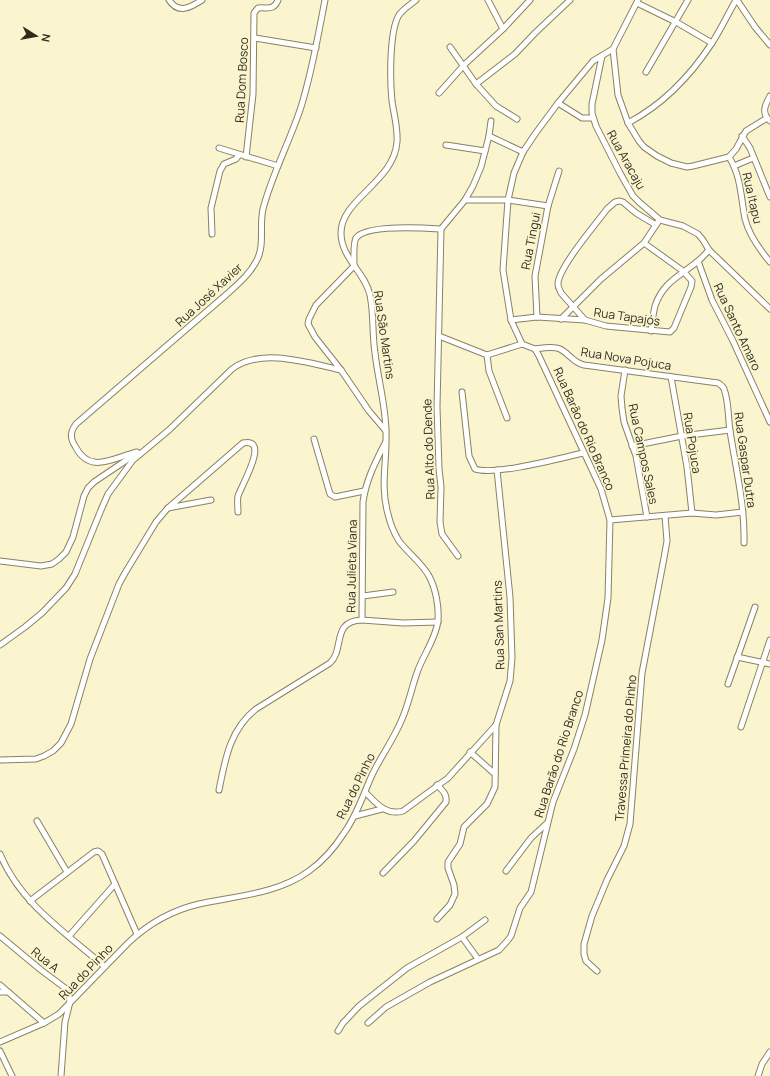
<svg xmlns="http://www.w3.org/2000/svg" width="770" height="1076" viewBox="0 0 770 1076" font-family="Manrope,sans-serif">
<rect width="100%" height="100%" fill="#fbf5cf"/>
<g fill="none" stroke-linecap="round" stroke-linejoin="round">
<!-- minor casing -->
<g stroke="#898260" stroke-width="7">
<g id="minor">
<path d="M169 0C178 14 190 8 202 0"/>
<polyline points="488,0 503,29"/>
<polyline points="638,0 613,49 618,95 628,123 639,141 644,147 657,156 671,163 687,167 693,166 729,157"/>
<polyline points="737,0 755,27 770,45"/>
<polyline points="637,3 676,22 712,43"/>
<polyline points="255,38 316,48"/>
<polyline points="450,47 476,84 496,106 517,119"/>
<polyline points="602,56 592,104 592,113 596,126 620,173 633,196 639,202 660,220 683,226 698,234 703,240 709,250 770,309"/>
<polyline points="646,72 688,0"/>
<polyline points="476,84 515,54 535,33 570,0"/>
<polyline points="439,93 464,65 503,29 530,0"/>
<path d="M770 96C765 105 761 113 770 121"/>
<polyline points="558,103 582,118 593,118"/>
<path d="M628 123C662 105 691 75 712 43 721 29 728 14 736 0"/>
<polyline points="489,136 523,152"/>
<polyline points="742,136 750,148 770,197"/>
<polyline points="446,145 485,151"/>
<polyline points="219,148 278,166"/>
<path d="M246 157 253 94 254 13 258 8C267 7 274 11 278 0"/>
<path d="M729 157C741 176 741 198 745 219 749 235 760 250 770 262"/>
<polyline points="729,157 736,149 746,131 767,118"/>
<polyline points="734,166 753,158"/>
<polyline points="465,200 508,200 548,206"/>
<polyline points="212,234 211,208 220,171 224,164 236,159 239,155"/>
<polyline points="698,261 712,300 733,341 770,422"/>
<polyline points="537,317 535,276 548,206 559,171"/>
<polyline points="561,319 601,279 644,243 658,222"/>
<polyline points="511,320 537,317 585,320 606,326 670,332 674,328 691,287 692,281 683,271 644,243"/>
<path d="M585 320 561 293C560 290 558 288 558 284 558 268 596 224 607 209L615 202 620 201 623 202 636 213 656 225"/>
<path d="M651 331C652 323 653 314 655 306 663 282 680 276 698 261 702 258 705 254 709 250"/>
<polyline points="439,336 487,355 522,344"/>
<path d="M535 349C543 348 553 346 560 349 570 354 572 362 584 365L718 383C721 385 723 386 724 389 729 402 728 418 730 431 736 469 745 506 744 543"/>
<polyline points="487,355 489,371 507,418"/>
<polyline points="625,370 621,396 622,408 624,422 636,456 647,517"/>
<polyline points="671,377 687,467 692,513"/>
<path d="M462 392 469 456 475 469C494 476 561 458 583 453"/>
<path d="M386 431 369 411 341 370 315 337 308 324 309 319 316 305 354 266C354 260 353 243 356 238 366 224 425 228 441 229"/>
<polyline points="314,439 330,494 335,497 364,491"/>
<path d="M385 443C375 463 366 480 363 502L362 620 403 623 438 622"/>
<polyline points="632,446 682,436 730,430"/>
<path d="M137 452C112 458 90 475 75 446 70 438 70 432 76 424L227 294C238 284 250 274 257 260 265 244 259 226 263 209 272 174 290 141 301 107 312 72 318 36 325 0"/>
<polyline points="168,508 211,500"/>
<polyline points="610,520 692,513 716,515 743,512"/>
<polyline points="458,556 442,534 440,522 441,487 439,469 437,407 441,229 465,200 473,186 481,167 489,136 491,121"/>
<polyline points="0,561 41,566 52,564 59,559 66,552 73,537 84,496 88,488 94,482 134,455"/>
<polyline points="363,596 393,592"/>
<path d="M0 645 25 627 42 613 66 588 75 574 101 510 108 494 133 460 169 430 232 369C261 347 309 363 341 370"/>
<polyline points="737,657 770,664"/>
<polyline points="728,684 755,607"/>
<polyline points="741,727 770,640"/>
<polyline points="470,752 495,774"/>
<path d="M0 760 36 759 44 756 53 751 61 743 71 724 90 659 119 584 125 573 156 522 167 509 243 443C271 437 241 486 238 496 237 501 238 507 238 512"/>
<path d="M219 790C225 760 230 729 256 709L330 663C345 649 331 621 362 620"/>
<path d="M365 792C376 803 386 816 403 811L448 778 496 725 510 681 512 658 510 597 497 470"/>
<polyline points="355,816 382,809"/>
<polyline points="37,821 67,872"/>
<path d="M0 854C20 903 66 933 104 966"/>
<polyline points="506,871 531,838 546,824"/>
<path d="M383 873 414 841 446 802C447 794 443 791 437 785"/>
<polyline points="30,901 94,852 98,851 102,854 137,934"/>
<polyline points="437,919 450,905 455,894 454,885 448,868 448,862 460,844 464,827 487,804 495,787 496,725"/>
<polyline points="0,936 41,970 65,988 69,995 70,1002 65,1022 61,1076"/>
<polyline points="69,936 115,884"/>
<polyline points="462,937 478,959"/>
<polyline points="597,971 586,961 584,954 584,944 592,916 607,880 624,846 630,824 642,673 664,558 667,541 665,516"/>
<polyline points="0,985 44,1023"/>
<polyline points="0,992 8,992"/>
<polyline points="368,1023 386,1007 430,982 499,950 508,940 511,936 520,908 531,892 553,802 574,749 585,715 602,640 608,598 610,520 601,489 539,356 535,349 522,344 511,320 503,270 508,200 514,173 523,152 535,134 558,103 593,61 613,49"/>
<polyline points="338,1031 343,1023 359,1006 407,968 462,937 485,920"/>
<path d="M0 1042 44 1023 59 1014 128 943C148 924 173 910 199 904 235 896 278 894 309 871 323 861 335 847 344 833 357 815 363 795 372 775 381 756 394 739 402 719 409 703 412 686 418 670 424 654 436 638 438 621 439 607 436 589 429 576 422 563 408 553 399 541 394 533 390 523 388 514 380 486 387 462 386 433 386 406 378 380 375 353 372 334 374 314 370 295 365 272 341 258 341 233 341 199 394 182 397 142 398 128 394 115 392 101 390 82 389 31 399 15 403 9 410 5 416 0"/>
<polyline points="0,1051 12,1076"/>
<polyline points="758,1076 762,1064 770,1052"/>
</g>
</g>
<!-- minor -->
<use href="#minor" stroke="#fff" stroke-width="5"/>
</g>
<g text-anchor="middle" stroke-width="3.5" stroke-linejoin="round" paint-order="stroke">
<!-- street labels -->
<g font-size="12" fill="#2f2c1e" stroke="#fbf5cf">
<text transform="translate(242 80) rotate(-87)" y="4">Rua Dom Bosco</text>
<text transform="translate(626 160) rotate(61)" y="4">Rua Aracaju</text>
<text transform="translate(752 198) rotate(77)" y="4">Rua Itapu</text>
<text transform="translate(531 241) rotate(-79)" y="4">Rua Tingui</text>
<text transform="translate(209 295) rotate(-43)" y="4">Rua José Xavier</text>
<text transform="translate(627 317) rotate(8)" y="4">Rua Tapajós</text>
<text transform="translate(737 327) rotate(65)" y="4">Rua Santo Amaro</text>
<text transform="translate(384 335) rotate(82)" y="4">Rua São Martins</text>
<text transform="translate(626 359) rotate(9)" y="4">Rua Nova Pojuca</text>
<text transform="translate(584 429) rotate(66)" y="4">Rua Barão do Rio Branco</text>
<text transform="translate(692 443) rotate(81)" y="4">Rua Pojuca</text>
<text transform="translate(429 449) rotate(-92)" y="4">Rua Alto do Dende</text>
<text transform="translate(643 454) rotate(78)" y="4">Rua Campos Sales</text>
<text transform="translate(745 460) rotate(82)" y="4">Rua Gaspar Dutra</text>
<text transform="translate(352 566) rotate(-89)" y="4">Rua Julieta Viana</text>
<text transform="translate(499 625) rotate(-92)" y="4">Rua San Martins</text>
<text transform="translate(626 748) rotate(-85)" y="4">Travessa Primeira do Pinho</text>
<text transform="translate(559 754) rotate(-72)" y="4">Rua Barão do Rio Branco</text>
<text transform="translate(356 786) rotate(-64)" y="4">Rua do Pinho</text>
<text transform="translate(45 960) rotate(39)" y="4">Rua A</text>
<text transform="translate(86 972) rotate(-46)" y="4">Rua do Pinho</text>
</g>
</g>
<!-- north arrow -->
<g transform="translate(36 36) rotate(101)" stroke="#fbf5cf" stroke-width="3" paint-order="stroke">
<path d="M0-3L7 15L0 10L-7 15Z" fill="#2f2c1e"/>
<text y="-6" font-size="11" font-weight="bold" text-anchor="middle" fill="#2f2c1e">N</text>
</g>
</svg>
